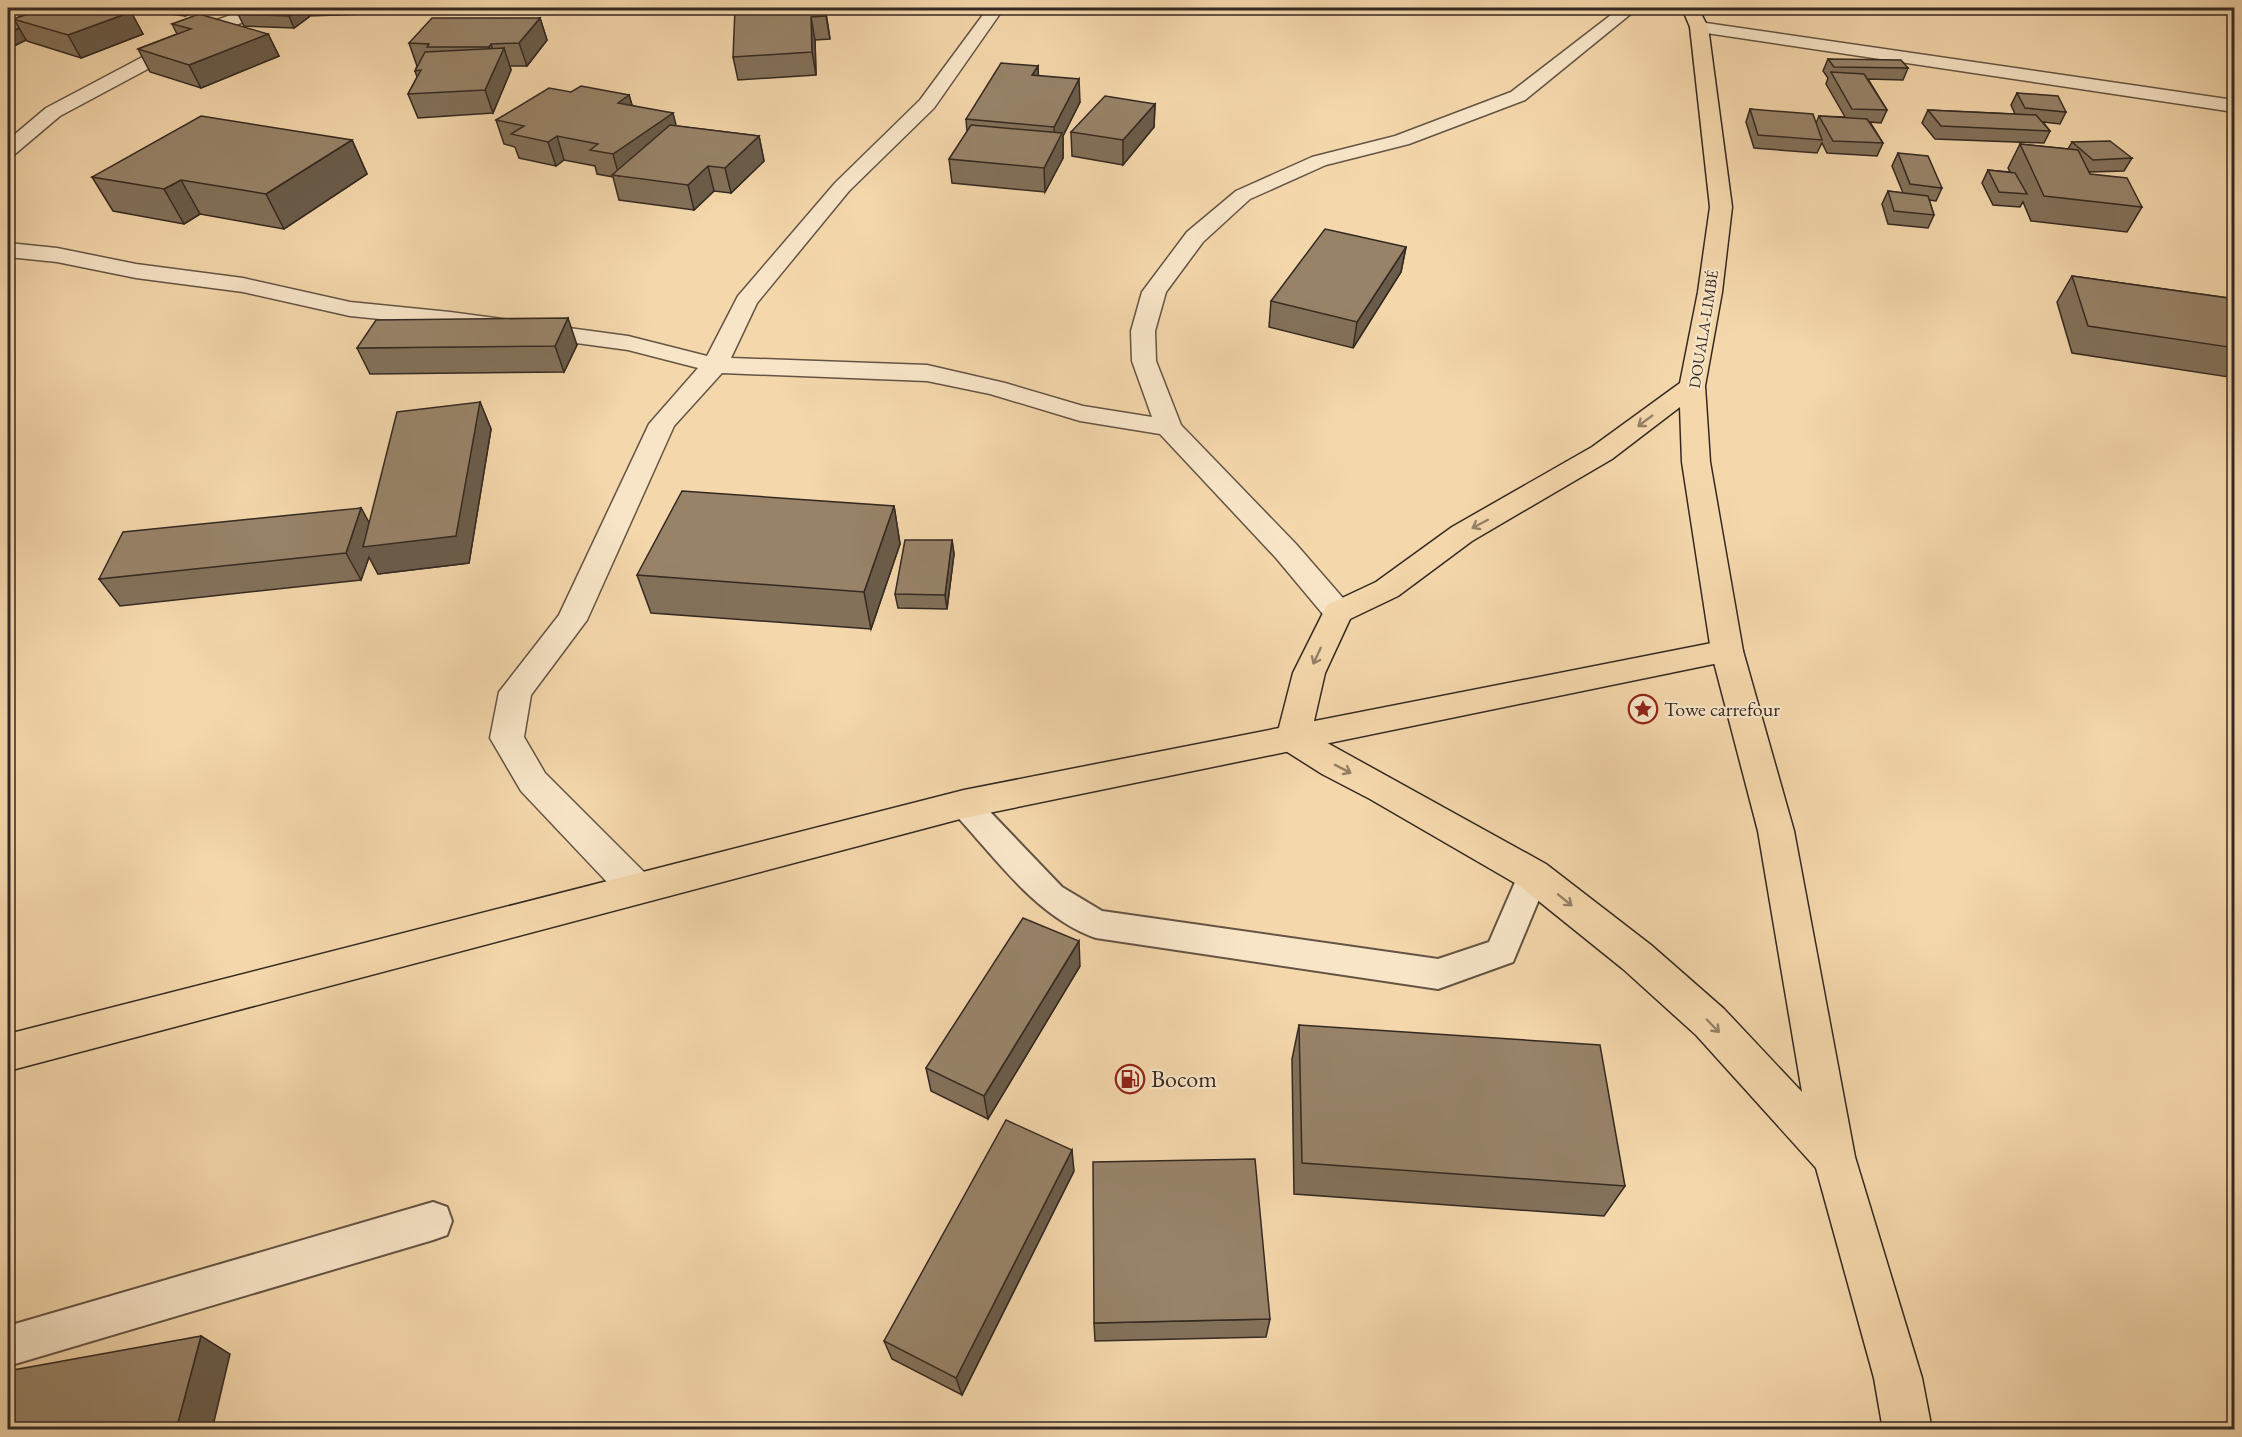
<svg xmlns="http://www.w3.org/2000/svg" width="2242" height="1437" viewBox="0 0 2242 1437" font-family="'EB Garamond',serif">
<rect width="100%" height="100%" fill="#f4d7ab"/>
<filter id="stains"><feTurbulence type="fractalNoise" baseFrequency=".00333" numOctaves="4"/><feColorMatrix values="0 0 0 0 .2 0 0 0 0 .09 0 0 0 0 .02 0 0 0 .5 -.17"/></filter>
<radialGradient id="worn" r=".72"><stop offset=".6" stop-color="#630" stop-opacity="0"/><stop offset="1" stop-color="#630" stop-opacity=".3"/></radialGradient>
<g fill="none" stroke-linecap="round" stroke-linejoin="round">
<!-- service casing -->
<g stroke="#645444" stroke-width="4">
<g id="service">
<path d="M964 792 975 796 1062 887 1102 911 1438 959 1489 942 1522 866 1533 862 1544 866 1549 875 1513 962 1438 989 1096 938C1036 917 995 857 953 812L949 804 953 796Z"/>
<polygon points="433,1202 447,1207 452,1221 447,1235 433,1240 8,1366 8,1326"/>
</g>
</g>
<!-- minor casing -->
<g stroke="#645444" stroke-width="3">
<g id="minor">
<polygon points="250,8 272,8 270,12 215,33 60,116 15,154 8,156 8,140 46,108 203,25"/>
<polygon points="988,8 1004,8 934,108 849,191 757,303 731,358 927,365 1005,383 1083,406 1152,417 1132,361 1131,331 1142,292 1187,232 1236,191 1312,157 1395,136 1511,92 1620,8 1638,8 1525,100 1409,144 1326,165 1250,199 1203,242 1166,292 1155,331 1156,361 1181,425 1296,544 1349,605 1353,612 1349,619 1338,623 1327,619 1276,558 1160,434 1080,421 990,394 927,381 722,373 674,426 587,620 531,695 524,737 545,773 649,877 654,888 649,899 636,903 623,899 521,791 490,738 499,692 559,615 649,424 698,368 628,350 450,326 350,316 243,292 136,278 57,262 8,257 8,243 57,248 136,264 243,278 350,302 450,312 628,336 707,356 738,296 835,183 920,100"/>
<polygon points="1699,22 2234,100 2234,112 1693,31 1690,27 1693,23"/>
</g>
</g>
<!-- primary casing -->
<g stroke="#342922" stroke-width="3">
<polygon id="primary" points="1727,640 1738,643 1743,651 1738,659 964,818 8,1071 8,1034 964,790"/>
</g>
<!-- trunk casing -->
<g stroke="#342922" stroke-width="3">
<path id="trunk" d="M1682 8H1698L1708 27 1732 207 1722 292 1705 386 1710 462 1743 651 1794 831 1855 1157 1922 1378 1932 1430H1883L1874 1378 1816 1168 1696 1035 1623 969 1520 886 1370 799 1322 774 1281 748 1276 739 1293 673 1327 605 1376 582 1452 527 1592 447 1680 383 1698 292 1710 207 1690 27ZM1680 407 1682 462 1711 651 1758 831 1802 1092 1724 1009 1651 945 1546 864 1311 734 1325 673 1350 619 1398 596 1472 541 1612 459Z"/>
</g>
<!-- service -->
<use href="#service" fill="#f8e5c8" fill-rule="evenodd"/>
<!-- minor -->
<use href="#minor" fill="#f8e5c8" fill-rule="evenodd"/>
<!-- primary -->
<use href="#primary" fill="#f4d7ab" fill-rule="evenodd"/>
<!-- trunk -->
<use href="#trunk" fill="#f4d7ab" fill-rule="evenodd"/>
</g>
<!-- wall -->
<g fill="#83715a" stroke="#342922" stroke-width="1.5">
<polygon points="20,8 116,8 131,12 143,34 81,58 27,41 26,40 8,49 14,19 24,15"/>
<polygon points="126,8 204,8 185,16"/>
<polygon points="248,8 372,8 367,14 308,16 309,17 294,28 244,26 238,14"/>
<polygon points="825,8 830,39 815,40 816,75 738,80 733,57"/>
<polygon points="1323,8 1398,8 1398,9 1380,10 1378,8 1326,11"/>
<polygon points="540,18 547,40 527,66 510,66 511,70 493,113 418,118 408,94 417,77 415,71 417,66 409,43"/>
<polygon points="172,24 268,34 279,56 201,88 150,72 138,49 177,34"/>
<polygon points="1828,59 1908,68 1903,80 1868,79 1887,110 1881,123 1870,122 1883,143 1877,156 1827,153 1822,143 1817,153 1754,148 1746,122 1750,109 1816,123 1819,116 1845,117 1826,84 1828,78 1823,71"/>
<polygon points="1038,66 1038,75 1080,102 1063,136 1063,158 1045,192 952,183 949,159 967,132 966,119"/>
<polygon points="571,92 629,95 632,105 676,126 759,136 764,161 731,193 714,191 694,210 619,200 613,177 597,174 595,166 564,160 556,166 519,158 515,147 504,144 496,120"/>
<polygon points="2017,93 2066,112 2060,124 2043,122 2050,131 2044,143 1935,139 1922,123 1928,110 2015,114 2011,105"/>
<polygon points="1155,104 1154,127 1123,165 1072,156 1071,132"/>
<polygon points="352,140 367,174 284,229 200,214 184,224 113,211 92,177"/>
<polygon points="2072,142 2132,158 2124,171 2089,172 2090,174 2142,207 2127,232 2031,221 2023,202 2020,207 1993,205 1982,183 1988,170 2010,172 2008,168 2020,144 2068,149"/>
<polygon points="1898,153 1942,188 1936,201 1929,200 1934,215 1928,228 1888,224 1882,204 1888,191 1903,193 1892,166"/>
<polygon points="1406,247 1401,272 1353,348 1269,327 1271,301"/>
<polygon points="2072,276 2235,299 2235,378 2072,353 2057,302"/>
<polygon points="577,345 564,372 370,374 357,348"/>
<polygon points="480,402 491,429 469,563 378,574 369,557 361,580 120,606 99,579 361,508 369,523"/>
<polygon points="894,506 900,544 871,629 651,613 637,575"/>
<polygon points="952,540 954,554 947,609 898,608 895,594"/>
<polygon points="1080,966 988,1119 931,1091 926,1068"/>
<polygon points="1299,1025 1625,1186 1604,1216 1294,1194 1292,1059"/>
<polygon points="1074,1171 962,1395 892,1359 884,1341"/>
<polygon points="1270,1319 1266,1337 1095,1341 1094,1323"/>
</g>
<!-- shaded-wall -->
<g fill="#6a5c4a" stroke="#342922" stroke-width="1.5">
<polygon points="181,8 204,8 185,16"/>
<polygon points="301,8 304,8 309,17 294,28 289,16"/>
<polygon points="365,8 372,8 367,14"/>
<polygon points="825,8 828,25 830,39 826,16"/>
<polygon points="131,12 143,34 81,58 68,35"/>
<polygon points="811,17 815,40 816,75 812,52"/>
<polygon points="540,18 547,40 527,66 519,43"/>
<polygon points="19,28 26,40 8,49 8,34"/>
<polygon points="268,34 279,56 201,88 189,65"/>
<polygon points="491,44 497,62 504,48 511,70 493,113 485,90 496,66 489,47"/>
<polygon points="1038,66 1039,89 1032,75"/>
<polygon points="1079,79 1080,102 1063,136 1063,158 1045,192 1044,168 1055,147 1054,127"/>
<polygon points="629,95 636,119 618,103"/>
<polygon points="1155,104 1154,127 1123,165 1123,140"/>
<polygon points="673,113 679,137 619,176 613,154"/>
<polygon points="557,136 564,160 556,166 548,142"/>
<polygon points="759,136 764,161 731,193 725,168"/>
<polygon points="352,140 367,174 284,229 266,194"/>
<polygon points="708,166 714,191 694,210 688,185"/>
<polygon points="181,180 200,214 184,224 164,189"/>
<polygon points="1406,247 1401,272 1353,348 1357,322"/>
<polygon points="568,318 577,345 564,372 555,346"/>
<polygon points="480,402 491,429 469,563 378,574 369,557 361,580 346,553 361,508 376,535"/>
<polygon points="894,506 900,544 871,629 864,592"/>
<polygon points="952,540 954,554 947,609 945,595"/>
<polygon points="1079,941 1080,966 988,1119 984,1096"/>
<polygon points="1072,1150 1074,1171 962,1395 956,1378"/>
<polygon points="201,1336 230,1354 212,1430 176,1430"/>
</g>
<!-- building -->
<g fill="#988369" stroke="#342922" stroke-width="1.5">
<polygon points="28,8 46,8 40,10"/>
<polygon points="46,8 116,8 131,12 68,35 13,19"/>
<polygon points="248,8 301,8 289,16 238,14"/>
<polygon points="760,8 825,8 826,16 811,17 812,52 733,57 735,9"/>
<polygon points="199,14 268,34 189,65 138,49 191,29 172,24"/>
<polygon points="432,18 540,18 519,43 491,44 489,47 427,47 429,44 409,43"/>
<polygon points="8,19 14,19 19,28 8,34"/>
<polygon points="504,48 485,90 408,94 421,70 415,71 425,52"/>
<polygon points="1828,59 1901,60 1908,68 1834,67"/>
<polygon points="1001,63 1038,66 1032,75 1079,79 1054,127 966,119"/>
<polygon points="1831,72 1864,74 1887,110 1852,109"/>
<polygon points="581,86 629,95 618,103 673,113 613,154 590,150 598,144 557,136 548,142 511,134 524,126 496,120 549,88 571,92"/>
<polygon points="2017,93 2058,96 2066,112 2025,108"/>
<polygon points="1105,96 1155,104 1123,140 1071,132"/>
<polygon points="1750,109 1813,114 1822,140 1758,135"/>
<polygon points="1928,110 2036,115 2050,131 1941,126"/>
<polygon points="201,116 352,140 266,194 181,180 164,189 92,177"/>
<polygon points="1819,116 1867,119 1883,143 1833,141"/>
<polygon points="670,125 759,136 725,168 708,166 688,185 612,175"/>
<polygon points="971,125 1062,133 1044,168 949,159"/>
<polygon points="2110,141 2132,158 2093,160 2072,142"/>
<polygon points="2020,144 2078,150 2090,174 2127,178 2142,207 2044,196"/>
<polygon points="1898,153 1928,156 1942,188 1910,184"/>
<polygon points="1988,170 2015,173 2027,194 1999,192"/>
<polygon points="1888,191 1928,196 1934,215 1894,211"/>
<polygon points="1325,229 1406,247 1357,322 1271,301"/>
<polygon points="2072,276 2235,299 2235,348 2088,326"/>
<polygon points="568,318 555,346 357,348 376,320"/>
<polygon points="480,402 456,536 363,547 397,412"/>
<polygon points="682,491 894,506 864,592 637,575"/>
<polygon points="361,508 346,553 99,579 123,532"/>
<polygon points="905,540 952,540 945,595 895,594"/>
<polygon points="1023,918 1079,941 984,1096 926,1068"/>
<polygon points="1299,1025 1600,1045 1625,1186 1302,1163"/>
<polygon points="1006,1120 1072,1150 956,1378 884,1341"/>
<polygon points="1255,1159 1270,1319 1094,1323 1093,1162"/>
<polygon points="201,1336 176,1430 8,1430 8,1371"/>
</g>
<!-- one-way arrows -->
<defs><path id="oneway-shaft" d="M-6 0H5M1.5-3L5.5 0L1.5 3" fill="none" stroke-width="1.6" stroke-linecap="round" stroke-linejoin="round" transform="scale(1.5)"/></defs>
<g stroke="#948066">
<use href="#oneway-shaft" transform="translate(1645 421) rotate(143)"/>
<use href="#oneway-shaft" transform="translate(1480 524) rotate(152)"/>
<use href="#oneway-shaft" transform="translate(1317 656) rotate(115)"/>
<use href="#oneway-shaft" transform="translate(1343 769) rotate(27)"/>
<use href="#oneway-shaft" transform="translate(1565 900) rotate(39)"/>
<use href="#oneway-shaft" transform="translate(1713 1026) rotate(46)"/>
</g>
<!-- icons -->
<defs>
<g id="sight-ring" transform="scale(1.5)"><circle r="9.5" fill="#f8e5c8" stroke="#8f2418" stroke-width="1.5"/><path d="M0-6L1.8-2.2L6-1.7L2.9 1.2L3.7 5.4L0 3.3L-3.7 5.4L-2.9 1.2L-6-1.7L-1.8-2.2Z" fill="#8f2418"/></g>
<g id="fuel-ring" transform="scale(1.5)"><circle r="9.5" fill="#f8e5c8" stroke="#8f2418" stroke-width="1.5"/><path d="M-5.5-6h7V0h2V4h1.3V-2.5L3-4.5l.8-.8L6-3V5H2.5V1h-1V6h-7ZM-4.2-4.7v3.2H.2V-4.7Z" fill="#8f2418"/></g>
</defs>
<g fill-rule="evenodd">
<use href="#sight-ring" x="1643" y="709"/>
<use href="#fuel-ring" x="1130" y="1079"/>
</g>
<g text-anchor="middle" stroke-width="4.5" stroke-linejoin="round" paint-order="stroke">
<!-- far-street labels -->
<g font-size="16" fill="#342922" stroke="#f8e5c8">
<text transform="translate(1703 329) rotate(-81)" y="6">DOUALA-LIMBÉ</text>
</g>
<!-- poi labels -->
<g font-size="20" fill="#342922" stroke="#f8e5c8" text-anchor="start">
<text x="1664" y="716">Towe carrefour</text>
</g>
<!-- near-poi labels -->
<g font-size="24" fill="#342922" stroke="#f8e5c8" text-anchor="start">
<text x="1151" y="1087">Bocom</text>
</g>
</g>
<!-- margin -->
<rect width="2242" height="1437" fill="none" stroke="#f4d7ab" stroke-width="30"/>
<rect x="9" y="9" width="2224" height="1419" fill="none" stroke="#342922" stroke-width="3"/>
<rect x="15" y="15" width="2212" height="1407" fill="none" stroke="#342922" stroke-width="1.5"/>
<rect width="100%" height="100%" filter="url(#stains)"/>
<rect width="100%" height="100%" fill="url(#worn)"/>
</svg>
